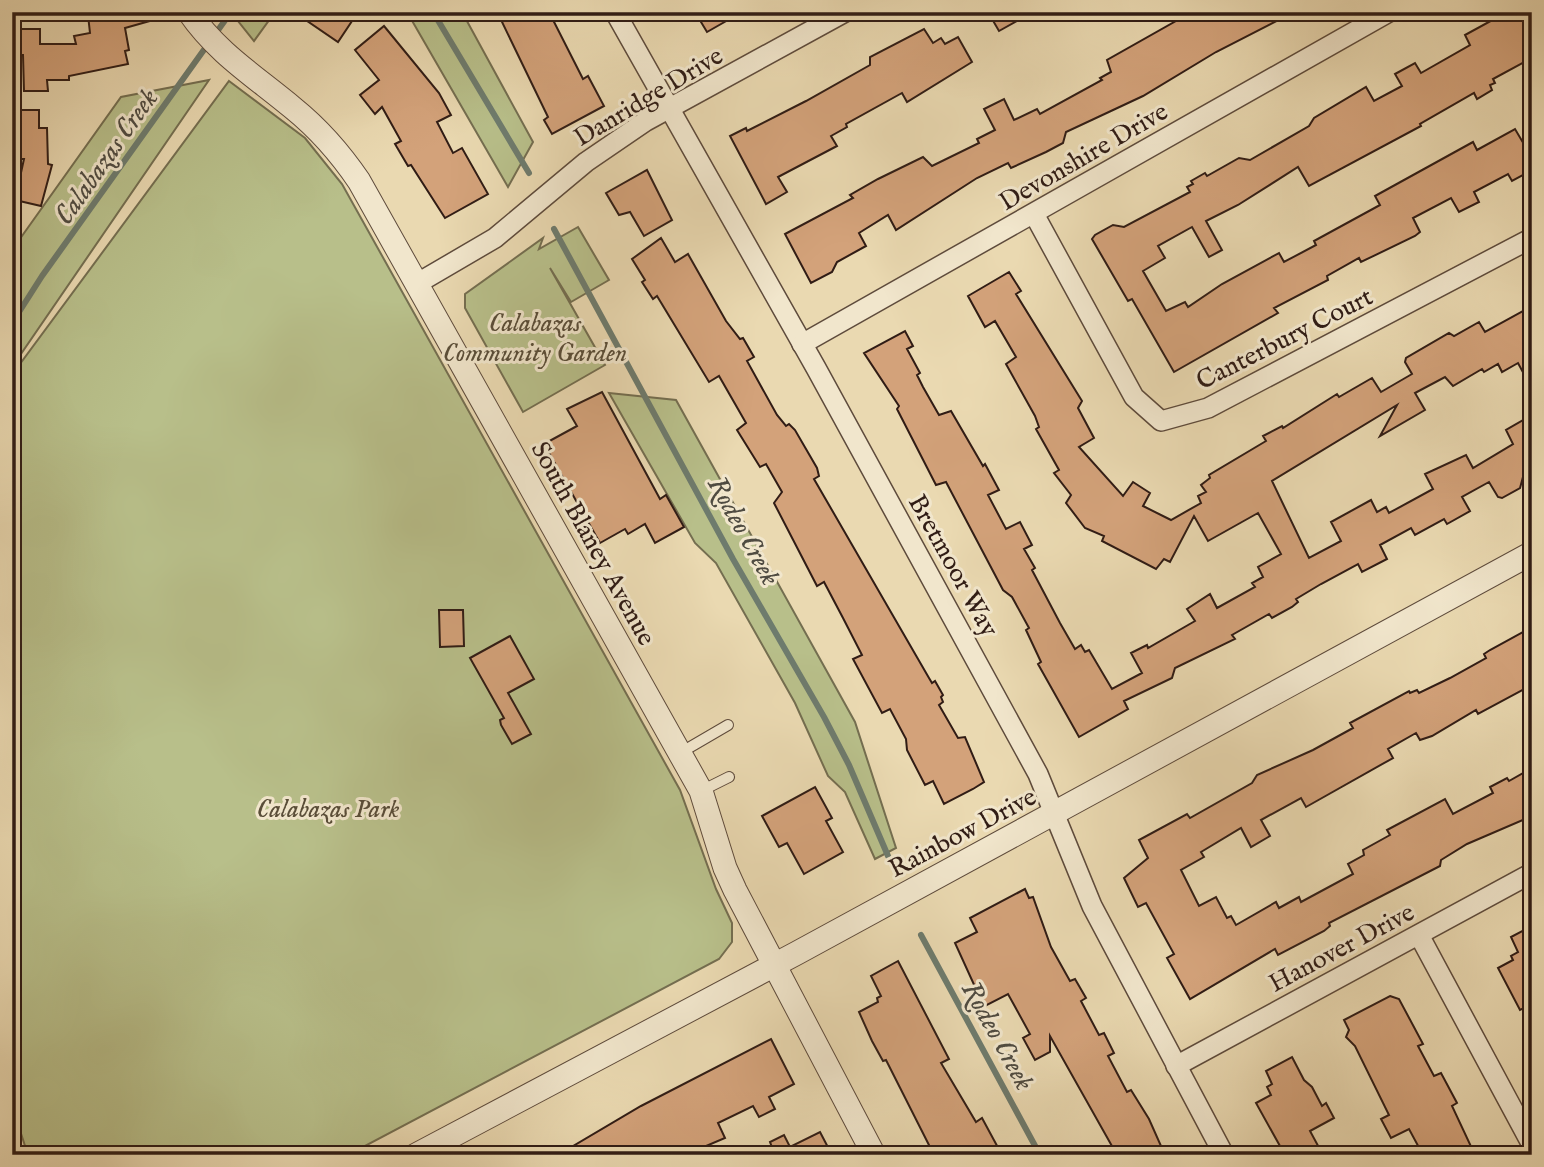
<svg xmlns="http://www.w3.org/2000/svg" width="1544" height="1167" viewBox="0 0 1544 1167" font-family="'IM FELL English',serif">
<rect width="100%" height="100%" fill="#ead9b1"/>
<filter id="stains"><feTurbulence type="fractalNoise" baseFrequency=".00286" numOctaves="4"/><feColorMatrix values="0 0 0 0 .2 0 0 0 0 .09 0 0 0 0 .02 0 0 0 .5 -.17"/></filter>
<radialGradient id="worn" r=".72"><stop offset=".6" stop-color="#630" stop-opacity="0"/><stop offset="1" stop-color="#630" stop-opacity=".3"/></radialGradient>
<!-- green -->
<g fill="#b8bf8a" stroke="#746e50" stroke-width="2">
<polygon points="237,12 275,12 254,41 234,16"/>
<polygon points="407,12 462,12 533,142 508,187"/>
<polygon points="209,80 12,367 12,250 121,97"/>
<polygon points="229,81 305,138 342,184 680,790 716,889 732,923 732,942 719,959 348,1155 28,1155 12,1106 12,391 20,364"/>
<polygon points="578,227 609,280 571,302 550,268 605,365 523,412 465,308 465,294 543,238 539,249"/>
<polygon points="609,393 676,400 855,722 896,848 875,859 845,792 828,776 795,703 716,563 695,543"/>
</g>
<g fill="none" stroke-linecap="round" stroke-linejoin="round">
<!-- stream -->
<g stroke="#6e7b6d" stroke-width="6">
<polyline points="433,12 529,173"/>
<polyline points="554,229 733,559 824,717 849,765 888,856"/>
<polyline points="12,323 42,276 231,12"/>
<polyline points="921,935 1040,1155"/>
</g>
</g>
<!-- building -->
<g fill="#d3a27a" stroke="#301c15" stroke-width="2">
<polygon points="102,12 163,12 164,17 125,28 129,50 125,51 128,64 69,76 69,80 47,80 48,91 24,91 23,55 18,55 18,29 40,29 40,44 76,44 74,36 90,33 88,15"/>
<polygon points="294,12 358,12 338,42"/>
<polygon points="519,12 549,12 583,79 588,76 604,106 552,134 544,120 548,117 502,22"/>
<polygon points="695,12 742,12 707,32"/>
<polygon points="988,12 1033,12 999,31"/>
<polygon points="1192,12 1294,12 1216,52 1143,96 1066,132 1063,143 1046,152 1011,168 1008,163 977,178 896,230 888,215 859,233 866,246 837,262 832,272 811,283 785,234 853,198 850,195 878,179 923,157 932,166 979,143 977,139 995,130 984,109 1004,99 1014,120 1037,109 1040,114 1102,80 1100,78 1111,72 1107,60"/>
<polygon points="1507,12 1532,12 1532,58 1493,79 1495,83 1490,85 1492,90 1477,99 1474,93 1420,124 1421,126 1309,186 1298,167 1238,205 1206,221 1222,250 1209,257 1192,227 1158,246 1165,258 1143,271 1166,311 1185,302 1188,307 1222,284 1279,253 1284,262 1316,245 1314,241 1380,205 1375,196 1473,142 1477,150 1515,129 1525,146 1532,142 1532,170 1512,181 1508,174 1474,192 1479,202 1459,212 1451,198 1413,218 1420,232 1415,236 1361,262 1359,258 1327,276 1328,280 1274,308 1278,313 1174,372 1132,299 1128,301 1092,239 1095,235 1113,225 1124,227 1190,192 1187,187 1193,184 1191,181 1205,173 1207,176 1239,158 1250,160 1309,126 1314,118 1366,87 1374,101 1402,86 1395,74 1415,63 1421,73 1470,45 1465,35"/>
<polygon points="384,26 439,93 451,115 437,122 453,153 462,148 488,194 445,218 411,165 408,166 395,144 401,141 382,107 375,114 360,95 379,80 355,50"/>
<polygon points="924,29 933,43 941,38 945,44 958,37 972,62 907,102 902,93 846,124 847,127 831,136 837,146 778,177 787,192 766,204 730,136 746,128 747,131 806,101 870,65 870,57"/>
<polygon points="12,110 39,110 39,128 47,128 48,164 52,165 41,206 15,200 24,159 12,159"/>
<polygon points="647,170 672,220 644,236 630,212 619,215 606,193"/>
<polygon points="661,238 675,262 688,254 726,321 740,339 743,338 754,357 747,361 777,415 786,426 789,424 795,430 817,468 819,476 814,479 929,678 932,683 935,681 943,695 941,697 943,702 939,705 958,738 965,737 984,782 973,789 944,804 933,781 925,785 907,750 906,739 890,709 882,713 853,659 862,655 843,618 824,582 817,586 774,503 782,492 766,464 760,467 737,430 746,423 719,376 709,382 657,296 653,299 642,282 645,280 632,259"/>
<polygon points="1009,272 1021,291 1016,294 1082,401 1078,408 1094,438 1079,447 1123,496 1133,482 1150,493 1143,506 1171,520 1201,503 1198,496 1206,492 1201,485 1210,478 1209,475 1266,441 1263,436 1282,426 1283,428 1337,394 1339,397 1372,378 1381,392 1412,374 1405,362 1406,358 1449,333 1454,336 1479,322 1485,332 1532,306 1532,389 1518,363 1502,372 1498,364 1484,372 1482,369 1453,386 1445,377 1415,393 1425,410 1380,436 1397,405 1272,481 1309,558 1341,541 1331,522 1371,500 1377,512 1386,507 1389,513 1433,489 1425,474 1466,455 1473,468 1513,444 1506,430 1532,415 1532,476 1530,473 1523,477 1520,488 1502,498 1498,497 1489,482 1462,497 1470,511 1447,524 1444,519 1415,535 1411,528 1380,545 1387,559 1362,572 1358,564 1321,584 1296,599 1298,602 1292,607 1272,618 1269,614 1232,635 1235,639 1175,668 1172,678 1124,701 1128,709 1079,737 1038,664 1041,662 1026,630 1029,628 1012,597 1003,590 946,482 936,485 897,409 899,406 864,353 905,331 913,346 907,349 920,373 917,375 923,387 939,415 951,411 983,466 985,464 999,490 988,495 1006,529 1020,522 1032,545 1024,549 1035,568 1032,570 1060,623 1075,649 1081,645 1085,652 1089,650 1112,689 1142,673 1131,653 1147,645 1148,648 1195,621 1187,609 1210,594 1217,608 1255,587 1252,583 1263,577 1258,567 1281,554 1258,513 1208,541 1194,516 1170,562 1164,559 1156,569 1102,541 1104,536 1085,528 1066,503 1071,495 1054,473 1059,470 1036,429 1039,427 1035,416 1006,364 1016,357 995,321 985,327 968,296"/>
<polygon points="602,392 660,499 666,495 684,527 655,543 645,524 628,534 625,529 600,543 544,444 577,426 567,409"/>
<polygon points="439,610 463,610 464,646 440,647"/>
<polygon points="1532,627 1532,685 1478,714 1476,710 1432,736 1420,740 1416,733 1388,749 1393,758 1306,807 1301,798 1261,820 1270,836 1251,847 1241,828 1201,852 1204,857 1181,870 1199,906 1216,897 1227,918 1231,916 1236,925 1276,902 1279,908 1299,897 1301,902 1353,874 1348,864 1364,855 1363,850 1390,835 1387,830 1445,799 1453,814 1493,793 1490,787 1507,778 1509,781 1532,768 1532,816 1467,844 1441,860 1440,866 1329,923 1330,926 1324,931 1278,955 1275,949 1190,999 1167,958 1174,954 1146,903 1138,907 1124,878 1148,858 1139,840 1187,814 1190,818 1252,783 1257,775 1313,750 1353,728 1350,723 1409,691 1410,693 1417,690 1419,693 1450,678 1486,658 1484,654 1490,650"/>
<polygon points="510,636 534,679 508,693 531,734 512,744 501,725 500,720 504,718 470,658"/>
<polygon points="815,787 832,818 826,821 843,852 804,874 787,843 779,847 762,816"/>
<polygon points="1025,889 1029,898 1033,897 1051,947 1070,981 1075,979 1086,998 1081,1001 1099,1035 1104,1033 1114,1053 1108,1056 1127,1092 1131,1090 1149,1119 1165,1155 1117,1155 1050,1036 1050,1052 1035,1060 1023,1038 1030,1034 1008,994 985,1006 976,989 955,943 977,932 970,918"/>
<polygon points="1532,926 1532,1004 1520,1010 1498,968 1513,960 1511,956 1518,952 1511,937"/>
<polygon points="898,961 949,1059 941,1063 976,1122 982,1118 1002,1155 934,1155 886,1060 883,1061 872,1041 859,1012 878,1002 877,998 881,996 871,976"/>
<polygon points="1390,996 1399,999 1423,1044 1418,1046 1434,1076 1441,1073 1457,1103 1452,1106 1475,1155 1423,1155 1409,1129 1391,1138 1381,1119 1389,1115 1355,1046 1346,1037 1349,1030 1344,1020"/>
<polygon points="771,1039 794,1084 769,1097 775,1109 759,1117 753,1106 718,1123 725,1138 685,1155 558,1155 641,1106"/>
<polygon points="1292,1057 1304,1080 1312,1087 1322,1106 1326,1103 1334,1118 1310,1131 1323,1155 1285,1155 1256,1103 1271,1095 1267,1087 1272,1084 1266,1071"/>
<polygon points="820,1132 832,1155 775,1155 770,1142 784,1135 790,1147"/>
</g>
<g fill="none" stroke-linecap="round" stroke-linejoin="round">
<!-- service casing -->
<g stroke="#5e4b3c" stroke-width="12">
<g id="service">
<polyline points="680,753 728,725"/>
<polyline points="701,791 729,777"/>
</g>
</g>
<!-- minor casing -->
<g stroke="#5e4b3c" stroke-width="22">
<g id="minor">
<polyline points="615,12 816,368 1038,774 1092,906 1224,1155"/>
<polyline points="1034,214 1134,397 1161,421 1208,408 1532,238"/>
<polyline points="418,283 495,238 586,162 646,121 845,12"/>
<polyline points="802,344 1389,12"/>
<polyline points="1419,935 1532,1145"/>
<polyline points="1176,1066 1532,873"/>
</g>
</g>
<!-- tertiary casing -->
<g stroke="#5e4b3c" stroke-width="25">
<g id="tertiary">
<path d="M189 12C217 53 256 77 293 108 319 129 340 153 359 181L701 791 725 868 735 890 874 1155"/>
<polyline points="416,1155 797,953 1532,553"/>
</g>
</g>
<!-- service -->
<use href="#service" stroke="#f1e6cc" stroke-width="10"/>
<!-- minor -->
<use href="#minor" stroke="#f1e6cc" stroke-width="19"/>
<!-- tertiary -->
<use href="#tertiary" stroke="#f1e6cc" stroke-width="23"/>
</g>
<g text-anchor="middle" stroke-width="6" stroke-linejoin="round" paint-order="stroke">
<!-- street labels -->
<g font-size="26" fill="#301c15" stroke="#f1e6cc">
<text transform="translate(648 96) rotate(-31)" y="9">Danridge Drive</text>
<text transform="translate(1083 156) rotate(-30)" y="9">Devonshire Drive</text>
<text transform="translate(1284 338) rotate(-27)" y="9">Canterbury Court</text>
<text transform="translate(594 543) rotate(61)" y="9">South Blaney Avenue</text>
<text transform="translate(954 565) rotate(61)" y="9">Bretmoor Way</text>
<text transform="translate(962 832) rotate(-28)" y="9">Rainbow Drive</text>
<text transform="translate(1341 947) rotate(-28)" y="9">Hanover Drive</text>
</g>
<!-- park labels -->
<g font-size="26" font-style="italic" fill="#594d38" stroke="#f1e6cc">
<text x="535" y="331">Calabazas<tspan x="535" dy="30">Community Garden</tspan></text>
<text x="328" y="817">Calabazas Park</text>
</g>
<!-- water labels -->
<g font-size="28" font-style="italic" fill="#4f4b41" stroke="#f1e6cc">
<text transform="translate(105 156) rotate(-55)" y="10">Calabazas Creek</text>
<text transform="translate(745 530) rotate(61)" y="10">Rodeo Creek</text>
<text transform="translate(999 1035) rotate(61)" y="10">Rodeo Creek</text>
</g>
</g>
<!-- margin -->
<rect width="1544" height="1167" fill="none" stroke="#ead9b1" stroke-width="42"/>
<rect x="14" y="14" width="1516" height="1139" fill="none" stroke="#301c15" stroke-width="3.5"/>
<rect x="21" y="21" width="1502" height="1125" fill="none" stroke="#301c15" stroke-width="2"/>
<rect width="100%" height="100%" filter="url(#stains)"/>
<rect width="100%" height="100%" fill="url(#worn)"/>
</svg>
